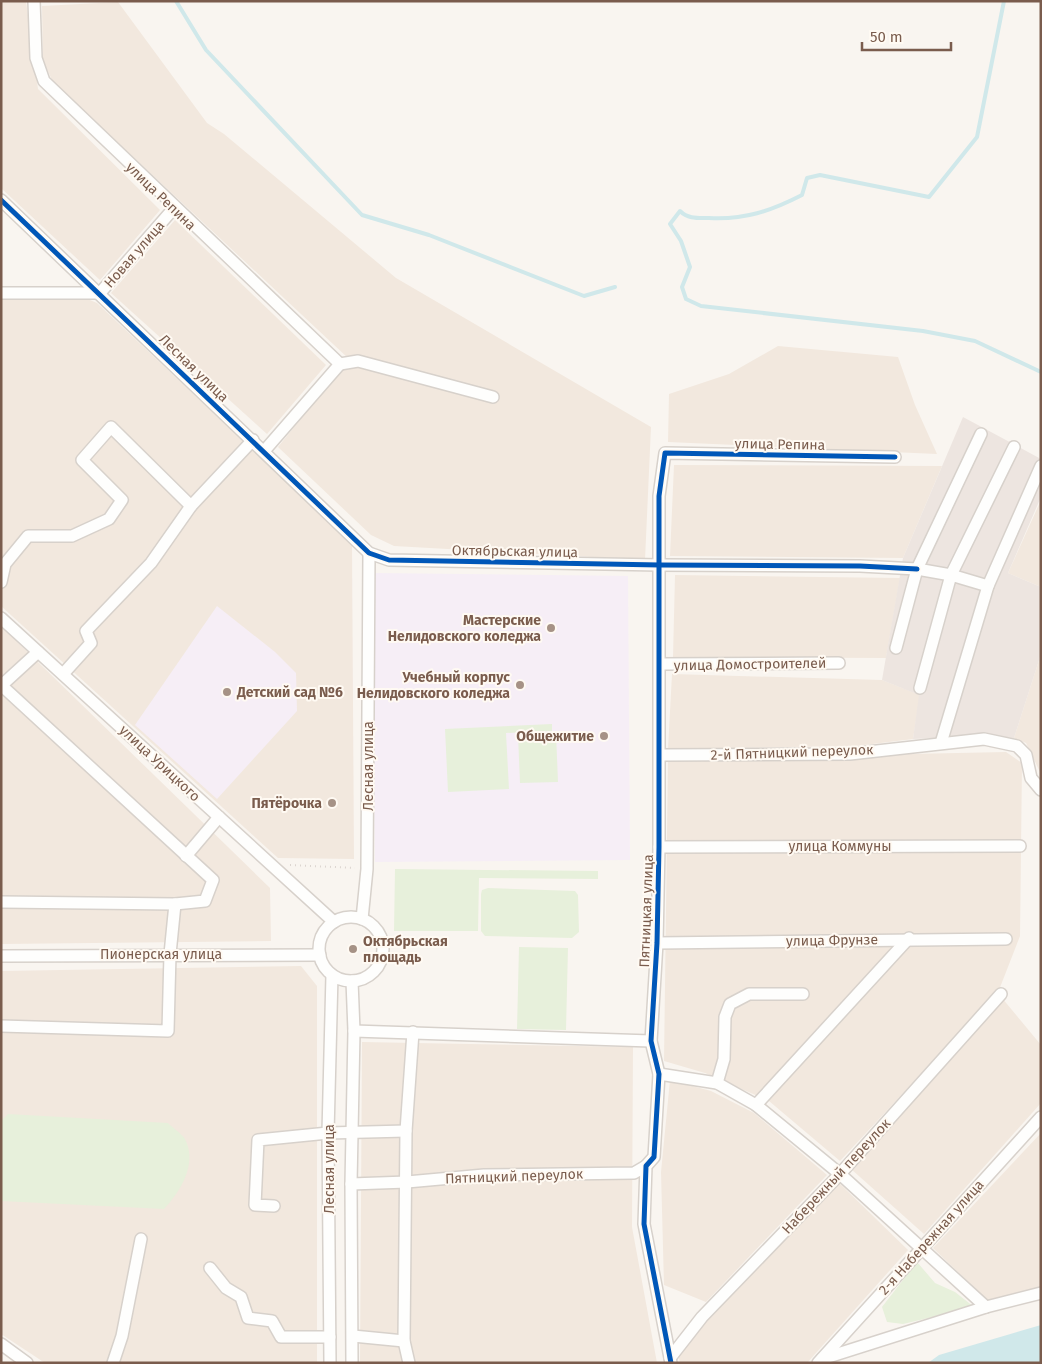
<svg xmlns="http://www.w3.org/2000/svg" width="1042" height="1364" viewBox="0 0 1042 1364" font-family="'Fira Sans',sans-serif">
<rect width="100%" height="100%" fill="#f9f5f0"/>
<!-- residential -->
<g fill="#f2e8de">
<polygon points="1,1 26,1 38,89 160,210 100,280 1,188"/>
<polygon points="118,2 207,123 224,134 396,278 651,427 645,560 394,546 371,535 278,447 349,359 53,82 43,61 42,6"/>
<polygon points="175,220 326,365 267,434 111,293"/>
<polygon points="85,298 97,303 352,544 354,859 278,858 1,606 1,300"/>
<polygon points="778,346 898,357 915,405 937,454 668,442 669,394 729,374"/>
<polygon points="674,465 942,466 903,558 670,556"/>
<polygon points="1041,500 1041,587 1008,573"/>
<polygon points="675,575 900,578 886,658 673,657"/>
<polygon points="1,626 270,888 271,941 1,944"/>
<polygon points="1041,654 1041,774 1026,743 1014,738"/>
<polygon points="672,674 882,680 920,695 913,739 856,746 668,749"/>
<polygon points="1006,752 1022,763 1020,936 999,990 840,1161 769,1101 705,1073 664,1061 668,759"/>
<polygon points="301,966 317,986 317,1363 45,1363 1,1334 1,971"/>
<polygon points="1002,998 1041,1045 1041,1103 924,1234 851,1169"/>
<polygon points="362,1042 633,1047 632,1227 657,1363 360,1363"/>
<polygon points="670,1080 711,1091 754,1113 827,1175 706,1302 664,1285 661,1172"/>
<polygon points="1041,1133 1041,1290 989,1302 933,1248"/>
<polygon points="837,1181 908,1250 807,1363 680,1363 678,1354 697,1329"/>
</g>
<!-- industrial -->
<polygon fill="#ede5e0" points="963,417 1041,459 1041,497 1008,573 1041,587 1041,654 1014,738 974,736 913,739 919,695 882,680 903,558"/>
<!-- education -->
<g fill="#f6eef6">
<polygon points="371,573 628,576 630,860 375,862"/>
<polygon points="217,606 275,652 296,673 297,711 217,799 135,725"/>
</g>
<!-- green -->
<g fill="#e7f0db">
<polygon points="552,724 552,731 506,733 509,789 448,792 445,729"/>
<polygon points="556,733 558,782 520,783 518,735"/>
<polygon points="395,869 598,871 598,879 479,878 478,931 394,931"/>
<polygon points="488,888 575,891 578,895 579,932 572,938 485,936 481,931 481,894 482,890"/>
<polygon points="519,947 568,948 566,1030 517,1029"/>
<path d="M8 1114 168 1123C173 1128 181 1133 185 1139 198 1164 180 1192 164 1209L1 1201V1121Z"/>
<polygon points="917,1262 935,1283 955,1292 974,1307 903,1324 887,1322 882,1307"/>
</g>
<!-- water -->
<polygon fill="#d0e8ea" points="1041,1325 1041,1363 928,1363 939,1355"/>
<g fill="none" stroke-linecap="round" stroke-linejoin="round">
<!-- stream -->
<g stroke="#d0e8ea" stroke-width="4">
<polyline points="176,1 206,50 362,215 429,235 584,296 615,287"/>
<path d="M1004 1 977 137 929 197 820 175 807 178 802 195C771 211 744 220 709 218 697 218 688 219 680 211L670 224 681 241 690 267 682 287 686 299 701 306 923 331 975 341 1041 372"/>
</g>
<!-- minor casing -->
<g stroke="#d7d1cb" stroke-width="14">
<g id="minor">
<polyline points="34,1 36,58 44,81 340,364 265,450"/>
<polyline points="1,200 369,553 389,560 660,565 860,566 917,569 951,575 988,586"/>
<polyline points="1,293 100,293 174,208"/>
<polyline points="340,364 358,361 493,397"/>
<polyline points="1,582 5,564 28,536 72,536 109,519 122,500 82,460 111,427 191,506 253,440"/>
<polyline points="1,618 334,922"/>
<polyline points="896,648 917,569 981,434"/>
<polyline points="660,664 839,663"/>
<polyline points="63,674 91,643 86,631 151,563 191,506"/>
<polyline points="1,685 213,880 205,901 175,904 1,902"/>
<polyline points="2,685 38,652"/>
<polyline points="920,688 951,575 1014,447"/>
<polyline points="941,743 988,586 1041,466"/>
<polyline points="660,755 850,754 984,739 1017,746 1026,755 1031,778 1041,790"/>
<polyline points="659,847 1020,846"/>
<polyline points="186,856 219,817"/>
<circle cx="351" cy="949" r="32"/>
<polyline points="362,919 367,869 369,553"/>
<polyline points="657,943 1006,939"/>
<polyline points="1,956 320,955"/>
<polyline points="352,981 354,1031 351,1184 352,1363"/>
<polyline points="1,1026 168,1031 170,954 175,904"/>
<polyline points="354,1031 651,1041"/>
<polyline points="659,1074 717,1083 756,1105 840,1174 986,1307"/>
<polyline points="717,1083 724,1059 725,1017 730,1004 749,994 803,994"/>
<polyline points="756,1105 909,938"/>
<polyline points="351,1184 407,1182 484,1175 634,1173 646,1166"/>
<polyline points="274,1206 255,1205 258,1140 328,1133 406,1131"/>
<polyline points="210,1268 226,1288 241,1297 248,1318 272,1321 281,1337 330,1337"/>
<polyline points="353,1336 404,1341"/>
<polyline points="1,1344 27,1363"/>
<polyline points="670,1358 702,1317 840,1174 1001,994"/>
<polyline points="822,1359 986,1307 1041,1293"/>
<polyline points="113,1363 122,1336 141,1239"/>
<polyline points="330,1363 328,1133 332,975"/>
<polyline points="409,1363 404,1341 406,1131 413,1032"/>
<polyline points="671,1363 644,1224 646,1166 654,1157 659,1074 651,1041 657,943 659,847 659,496 665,453 895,457"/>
<polyline points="818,1363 1041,1117"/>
</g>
</g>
<!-- path -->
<polyline stroke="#dcd5d0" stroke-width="2" stroke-dasharray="1 4" stroke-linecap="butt" points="290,865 355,868"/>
<!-- minor -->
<use href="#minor" stroke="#fefefd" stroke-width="11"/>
<!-- cycleway casing -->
<g stroke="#fffaf3" stroke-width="8">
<g id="cycleway">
<polyline points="1,200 369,553 389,560 660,565 860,566 917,569"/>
<polyline points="671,1363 644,1224 646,1166 654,1157 659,1074 651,1041 657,943 659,847 659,496 665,453 895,457"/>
</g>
</g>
<!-- cycleway -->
<use href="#cycleway" stroke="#0057b8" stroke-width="5"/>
</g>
<!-- markers -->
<g fill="#a69286" stroke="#fffaf3" stroke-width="2">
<circle cx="551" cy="628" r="5"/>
<circle cx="520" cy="685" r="5"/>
<circle cx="227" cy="692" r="5"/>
<circle cx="604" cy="736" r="5"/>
<circle cx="332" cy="803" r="5"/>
<circle cx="353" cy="949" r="5"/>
</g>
<g text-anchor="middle" stroke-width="4" stroke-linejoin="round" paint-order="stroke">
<!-- street labels -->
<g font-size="14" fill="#7a5c4d" stroke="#fffaf3">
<text transform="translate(161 196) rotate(44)" y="5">улица Репина</text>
<text transform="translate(134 254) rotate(-49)" y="5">Новая улица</text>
<text transform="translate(194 368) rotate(44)" y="5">Лесная улица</text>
<text transform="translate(780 444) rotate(1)" y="5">улица Репина</text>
<text transform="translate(515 551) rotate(1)" y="5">Октябрьская улица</text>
<text transform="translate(750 664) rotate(-1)" y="5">улица Домостроителей</text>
<text transform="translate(792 752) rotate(-2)" y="5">2-й Пятницкий переулок</text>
<text transform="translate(160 763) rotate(43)" y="5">улица Урицкого</text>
<text transform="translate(368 766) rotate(-90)" y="5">Лесная улица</text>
<text x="840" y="851">улица Коммуны</text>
<text transform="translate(646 911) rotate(-88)" y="5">Пятницкая улица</text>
<text transform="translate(832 940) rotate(-1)" y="5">улица Фрунзе</text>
<text x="161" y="959">Пионерская улица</text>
<text transform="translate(329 1169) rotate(-90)" y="5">Лесная улица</text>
<text transform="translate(514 1176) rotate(-2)" y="5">Пятницкий переулок</text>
<text transform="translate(836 1176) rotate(-47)" y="5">Набережный переулок</text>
<text transform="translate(931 1237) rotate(-48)" y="5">2-я Набережная улица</text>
</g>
<!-- poi labels -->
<g font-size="14" font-weight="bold" fill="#7a5c4d" stroke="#fffaf3" text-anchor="end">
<text x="541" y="625">Мастерские<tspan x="541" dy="16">Нелидовского коледжа</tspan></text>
<text x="510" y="682">Учебный корпус<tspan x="510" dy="16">Нелидовского коледжа</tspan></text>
<text x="237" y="697" text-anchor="start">Детский сад №6</text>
<text x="594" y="741">Общежитие</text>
<text x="322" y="808">Пятёрочка</text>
<text x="363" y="946" text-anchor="start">Октябрьская<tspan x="363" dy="16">площадь</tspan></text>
</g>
</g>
<!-- border -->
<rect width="1042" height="1364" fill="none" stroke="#7a5c4d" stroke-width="5"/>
<!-- scale -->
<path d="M862 42v8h89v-8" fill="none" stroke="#7a5c4d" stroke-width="2.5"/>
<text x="870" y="42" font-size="15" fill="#7a5c4d" stroke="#fffaf3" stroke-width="4" paint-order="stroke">50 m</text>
</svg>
